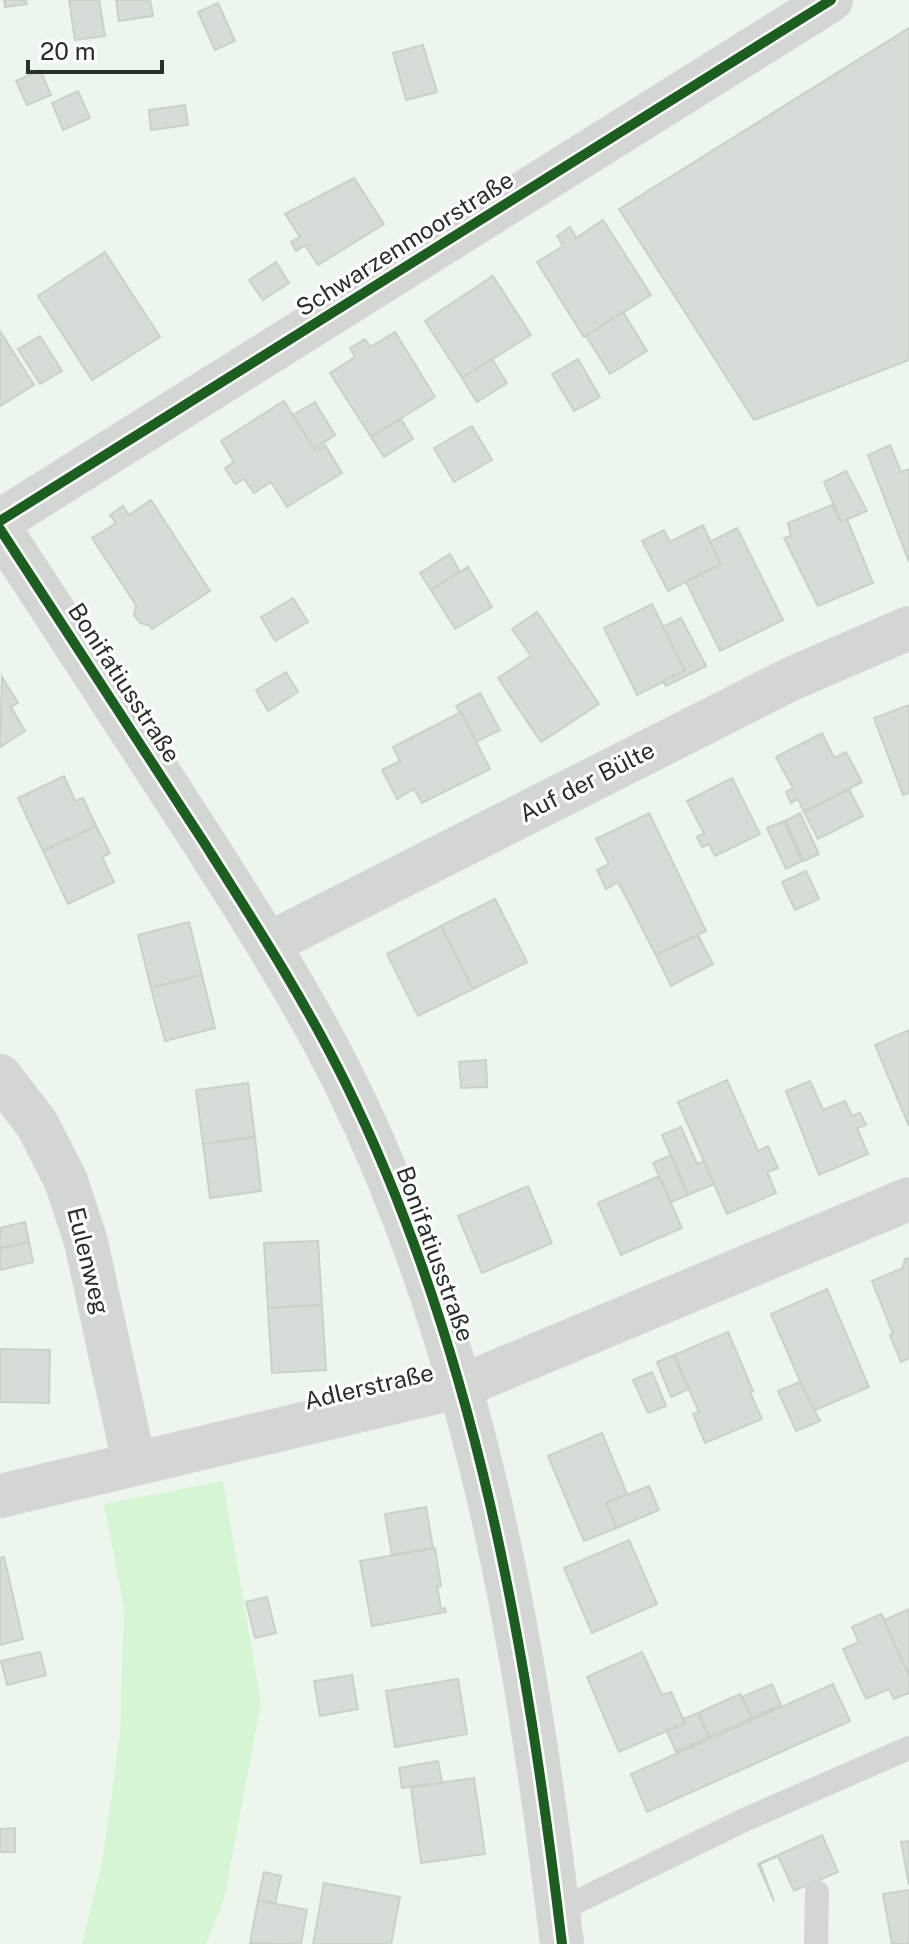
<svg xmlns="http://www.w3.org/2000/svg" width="909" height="1944" viewBox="0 0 909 1944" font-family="'Public Sans',sans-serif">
<rect width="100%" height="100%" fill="#ecf6ec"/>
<!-- green -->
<polygon fill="#d5f5d5" points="223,1481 261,1703 224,1899 206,1944 82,1944 103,1858 120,1733 124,1608 104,1504"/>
<!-- building -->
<g fill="#d6ddd6" stroke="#c9d1c9" stroke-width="2">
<polygon points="4,0 26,0 27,4 5,7"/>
<polygon points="69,0 99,0 105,36 75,40"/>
<polygon points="116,0 150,0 153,16 119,21"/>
<polygon points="218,3 235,41 215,50 198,12"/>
<polygon points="909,28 909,360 754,420 619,209"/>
<polygon points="423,45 437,92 406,100 393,53"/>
<polygon points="40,70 51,95 27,105 16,81"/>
<polygon points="78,91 90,118 63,130 52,103"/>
<polygon points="185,105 188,125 151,130 149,110"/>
<polygon points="354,178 384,224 318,265 305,245 296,251 291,242 300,237 285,214"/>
<polygon points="603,220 651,295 584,337 537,262 563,246 557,236 570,227 576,238"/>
<polygon points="105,252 160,337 92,380 38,296"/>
<polygon points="276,262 289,283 263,300 249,280"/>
<polygon points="493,276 531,335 462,378 425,321"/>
<polygon points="623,312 647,351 610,374 586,336"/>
<polygon points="0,331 34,385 0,406"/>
<polygon points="395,332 435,397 371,437 330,373 355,357 350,348 365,339 370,347"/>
<polygon points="40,336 62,371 40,384 18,349"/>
<polygon points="492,359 507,383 477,402 462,378"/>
<polygon points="578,359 600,397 574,411 552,374"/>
<polygon points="284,401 316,451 325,445 342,473 287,507 271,482 254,493 244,479 235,484 225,468 234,462 221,441"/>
<polygon points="315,402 335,435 314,449 293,415"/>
<polygon points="401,419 413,439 384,457 371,437"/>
<polygon points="472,426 492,460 454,482 434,448"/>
<polygon points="890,445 901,472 909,469 909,562 868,455"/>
<polygon points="846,471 867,511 841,522 824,482"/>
<polygon points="151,500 210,591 152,629 150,626 140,623 134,615 136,605 92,538 116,523 110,515 123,506 129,515"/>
<polygon points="832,505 841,522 847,519 873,583 818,606 784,538 791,536 788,523"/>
<polygon points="703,525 721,564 668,591 642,541 664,530 670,542"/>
<polygon points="737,528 783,620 720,651 686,582 721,564 710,542"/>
<polygon points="450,554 460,572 431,590 420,573"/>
<polygon points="468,567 492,607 455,629 431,590"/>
<polygon points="293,598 308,622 275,641 261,617"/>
<polygon points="652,604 685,671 637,695 604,628"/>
<polygon points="537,612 599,704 541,742 498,678 531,656 512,629"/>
<polygon points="681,618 706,666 666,686 663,681 685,671 663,627"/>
<polygon points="286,672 298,692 268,711 256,690"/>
<polygon points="2,677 18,703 11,707 25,731 0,747"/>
<polygon points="480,693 500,730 476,742 456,706"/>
<polygon points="909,705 909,793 903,795 874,718"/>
<polygon points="461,712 490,769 422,803 414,789 397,799 382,770 400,761 393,747"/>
<polygon points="822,733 834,758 846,752 862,782 804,812 798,799 791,803 786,792 793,788 776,757"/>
<polygon points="64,776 75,801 83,798 96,826 43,851 18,798"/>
<polygon points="732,778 760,834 715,856 709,844 702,847 697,837 704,833 687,801"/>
<polygon points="849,789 863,816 818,839 804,812"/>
<polygon points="649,813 706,931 656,955 618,882 606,889 597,870 609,864 596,839"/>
<polygon points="800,813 819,854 804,861 785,821"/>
<polygon points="784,821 802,861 786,869 767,828"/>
<polygon points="96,826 110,853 102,857 114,882 68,904 43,851"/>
<polygon points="806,871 819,899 795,910 782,882"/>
<polygon points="495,899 527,962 473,989 441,926"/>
<polygon points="189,922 202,975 151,988 138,935"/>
<polygon points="441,926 473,989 418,1016 387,954"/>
<polygon points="698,935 713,964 671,986 656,955"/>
<polygon points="202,975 215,1028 165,1041 151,988"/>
<polygon points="909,1030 909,1126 875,1045"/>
<polygon points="486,1060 487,1087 461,1088 459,1062"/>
<polygon points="727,1080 758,1151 768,1146 778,1168 767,1172 776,1193 727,1214 678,1102"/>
<polygon points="810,1081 823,1110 845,1101 852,1116 860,1113 866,1125 857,1128 868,1154 819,1175 786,1091"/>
<polygon points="248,1083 255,1137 203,1144 196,1090"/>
<polygon points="681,1127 697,1164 704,1161 714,1184 688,1195 662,1135"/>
<polygon points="255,1137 261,1191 210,1198 203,1144"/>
<polygon points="671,1155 688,1195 671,1202 653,1163"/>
<polygon points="659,1176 682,1228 621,1255 598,1203"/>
<polygon points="528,1186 552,1243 482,1273 458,1216"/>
<polygon points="25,1222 29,1242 0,1248 0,1228"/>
<polygon points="318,1241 322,1305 268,1308 264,1243"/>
<polygon points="29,1242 33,1262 0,1270 0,1248"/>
<polygon points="909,1258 909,1358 901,1362 890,1335 893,1334 872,1281 903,1268 905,1259"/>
<polygon points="827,1289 869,1387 813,1411 771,1314"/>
<polygon points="322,1305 326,1370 272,1373 268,1308"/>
<polygon points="728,1332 753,1391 750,1392 762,1419 705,1443 693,1414 699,1412 674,1355"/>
<polygon points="0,1349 50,1350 49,1403 0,1402"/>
<polygon points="674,1355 689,1389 671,1397 657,1362"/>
<polygon points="652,1372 666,1406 648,1413 633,1380"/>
<polygon points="800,1382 820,1421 796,1431 778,1391"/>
<polygon points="602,1433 627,1494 606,1503 617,1528 584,1541 548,1456"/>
<polygon points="649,1486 659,1510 617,1528 606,1503"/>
<polygon points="426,1507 433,1548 392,1555 385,1514"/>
<polygon points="629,1540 657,1604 592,1633 564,1568"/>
<polygon points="435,1548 441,1586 437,1586 441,1609 445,1608 446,1612 372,1626 360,1561"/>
<polygon points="4,1557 23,1639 0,1645 0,1558"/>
<polygon points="267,1597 276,1633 255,1638 246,1602"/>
<polygon points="909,1609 909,1676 881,1614 885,1620"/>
<polygon points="881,1614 909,1676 909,1693 894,1699 889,1689 866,1699 843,1649 859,1642 852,1627"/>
<polygon points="40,1652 46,1675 7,1685 1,1661"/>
<polygon points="642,1652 662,1695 671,1692 685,1723 619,1752 587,1677"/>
<polygon points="352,1675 358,1709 320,1716 314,1681"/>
<polygon points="458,1679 467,1734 395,1747 386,1691"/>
<polygon points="772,1684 781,1705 752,1718 742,1697"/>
<polygon points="833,1684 850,1721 647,1812 631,1774"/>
<polygon points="740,1694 752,1718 709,1737 698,1713"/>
<polygon points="698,1713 709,1737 676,1752 667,1731 685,1723 683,1719"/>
<polygon points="438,1761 442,1783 402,1788 399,1768"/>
<polygon points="474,1778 485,1854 421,1863 411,1787"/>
<polygon points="15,1828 15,1852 0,1852 0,1829"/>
<polygon points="822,1835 838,1872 794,1891 778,1856 760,1864 774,1901 758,1864"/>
<polygon points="909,1841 909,1885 901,1842"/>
<polygon points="264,1872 281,1876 275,1904 258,1900"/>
<polygon points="324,1883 400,1897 391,1944 313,1944"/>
<polygon points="909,1890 909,1944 892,1944 883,1894"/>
<polygon points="258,1900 307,1910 301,1944 250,1943"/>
</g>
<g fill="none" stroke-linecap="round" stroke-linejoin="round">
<!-- lane -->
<g stroke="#d4d6d4" stroke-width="24">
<polyline points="558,1911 744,1820 909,1748"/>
<polyline points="816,1944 817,1892"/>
</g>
<!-- street -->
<g stroke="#d4d6d4" stroke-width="44">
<polyline points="0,521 831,0"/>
<path d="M0 529C68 633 136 737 203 841 253 920 304 999 345 1082 477 1350 527 1650 562 1944"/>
<polyline points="268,944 793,678 909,628"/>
<polyline points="0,1076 37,1124 66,1181 86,1242 134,1463"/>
<polyline points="0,1496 462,1386 909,1199"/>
</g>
<!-- cycleway casing -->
<g stroke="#fff" stroke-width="15">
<g id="cycleway">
<polyline points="0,521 831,0"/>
<path d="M0 529C68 633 136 737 203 841 253 920 304 999 345 1082 477 1350 527 1650 562 1944"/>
</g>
</g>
<!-- cycleway -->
<use href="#cycleway" stroke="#1b5e20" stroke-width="10"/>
</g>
<g text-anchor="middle" stroke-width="6" stroke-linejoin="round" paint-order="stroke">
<!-- street labels -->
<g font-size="24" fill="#292f29" stroke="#fff">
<text transform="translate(405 244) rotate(-32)" y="8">Schwarzenmoorstraße</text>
<text transform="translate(124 683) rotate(57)" y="8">Bonifatiusstraße</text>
<text transform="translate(587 782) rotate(-27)" y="8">Auf der Bülte</text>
<text transform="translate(435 1254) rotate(70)" y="8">Bonifatiusstraße</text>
<text transform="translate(88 1261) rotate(76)" y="8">Eulenweg</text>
<text transform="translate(369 1387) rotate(-13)" y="8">Adlerstraße</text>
</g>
</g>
<!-- scale -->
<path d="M28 60v12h134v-12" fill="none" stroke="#292f29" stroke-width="4"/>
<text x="40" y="60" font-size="24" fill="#292f29" stroke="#ffffff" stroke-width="6" paint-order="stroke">20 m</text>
</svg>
